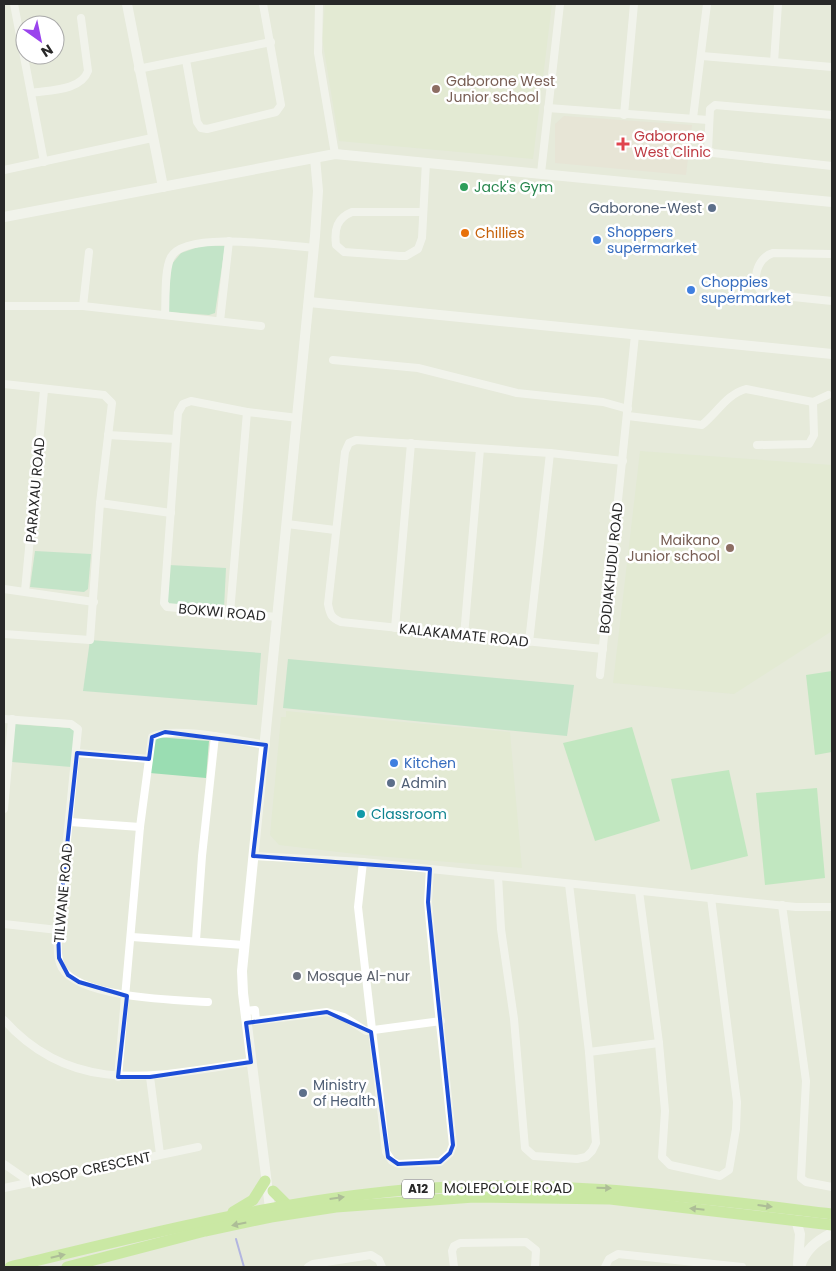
<svg xmlns="http://www.w3.org/2000/svg" width="836" height="1271" viewBox="0 0 836 1271" font-family="Poppins,sans-serif">
<rect width="100%" height="100%" fill="#e6eada"/>
<!-- education -->
<g fill="#dfeaca">
<polygon points="325,4 552,4 533,159 339,141 322,38"/>
<polygon points="640,451 832,465 832,631 734,694 613,683"/>
<polygon points="286,711 510,732 522,868 364,855 279,845 270,835 281,717 286,717"/>
</g>
<!-- medical -->
<polygon fill="#e8e0d1" points="564,116 692,125 686,175 555,163 555,124"/>
<!-- green -->
<g fill="#9addb2">
<polygon points="204,245 225,246 215,313 209,315 168,312 171,265 181,253"/>
<polygon points="35,551 91,554 88,589 84,592 30,587"/>
<polygon points="169,565 226,568 224,608 169,604 167,600"/>
<polygon points="90,640 261,653 257,705 83,691"/>
<polygon points="288,659 574,685 567,736 283,708"/>
<polygon points="12,724 71,728 75,731 71,767 12,762"/>
<polygon points="156,737 209,741 206,778 150,773 152,740"/>
</g>
<!-- pitch -->
<g fill="#96e49f">
<polygon points="832,671 832,752 815,755 806,675"/>
<polygon points="632,727 660,821 595,841 563,743"/>
<polygon points="729,770 748,856 691,870 671,779"/>
<polygon points="817,788 825,878 765,885 756,793"/>
</g>
<g fill="none" stroke-linecap="round" stroke-linejoin="round">
<!-- stream -->
<polyline stroke="#7377e6" stroke-width="2" points="236,1239 244,1267"/>
<!-- street -->
<g stroke="#fff" stroke-width="8">
<polyline points="14,4 44,162"/>
<polyline points="319,4 318,53 335,154"/>
<polyline points="702,56 832,67"/>
<polyline points="186,60 197,122 201,128 207,129 276,112 281,105 263,4"/>
<polyline points="774,62 778,4"/>
<polyline points="138,69 271,42"/>
<path d="M31 93C49 90 81 91 88 71L81 18"/>
<polyline points="548,108 708,120"/>
<polyline points="624,115 634,4"/>
<polyline points="832,115 715,105 710,109 708,150 713,153 832,166"/>
<polyline points="693,118 707,4"/>
<polyline points="4,170 152,138"/>
<polyline points="541,173 560,4"/>
<path d="M423 212H352C337 218 334 229 336 245L344 252 400 256H406L418 249 422 238 426 162"/>
<path d="M832 254 773 253C757 257 749 283 764 294L832 301"/>
<polyline points="4,306 83,306 261,326"/>
<polyline points="83,306 89,252"/>
<path d="M165 315C166 300 164 270 171 257 186 230 287 246 314 248"/>
<polyline points="220,321 229,241"/>
<polyline points="333,360 418,368 517,393 603,402 628,409"/>
<polyline points="4,384 104,395 112,403 100,503 90,640 4,634"/>
<path d="M628 416 702 425C717 413 727 394 746 389L813 402 828 395"/>
<polyline points="108,435 176,439"/>
<polyline points="757,445 809,444 814,435 813,402"/>
<polyline points="100,503 171,513"/>
<polyline points="287,524 335,530"/>
<polyline points="4,589 94,602"/>
<polyline points="25,591 44,390"/>
<polyline points="230,613 247,412"/>
<polyline points="277,617 167,607 164,603 178,413 183,404 191,401 247,412 298,418"/>
<polyline points="395,628 411,443"/>
<polyline points="464,636 480,449"/>
<polyline points="529,642 550,453"/>
<path d="M603 649 341 622C331 618 330 614 328 604L345 452 349 443 356 440 550 453 623 461"/>
<polyline points="600,675 635,335"/>
<path d="M4 719 71 724 78 729 58 930C58 942 56 957 62 968 80 998 175 1000 208 1002"/>
<polyline points="77,753 149,759"/>
<polyline points="4,809 12,719"/>
<polyline points="70,822 140,827"/>
<polyline points="253,856 363,862 796,907 832,907"/>
<polyline points="363,862 358,907 386,1152 392,1161 398,1164 440,1162 450,1153 453,1145 434,967 428,902 430,869"/>
<polyline points="498,876 501,929 514,1019 525,1148 534,1156 577,1159 586,1157 592,1151 596,1143 589,1052 569,884"/>
<polyline points="639,891 659,1043 665,1111 662,1157 670,1165 720,1176 729,1170 736,1129 737,1102 711,898"/>
<polyline points="782,905 806,1081 801,1178 806,1182 832,1187"/>
<polyline points="4,924 58,930"/>
<polyline points="132,937 244,945"/>
<polyline points="196,940 202,856 215,736"/>
<polyline points="245,1011 255,1010 256,1021 327,1012 344,1017 366,1031 441,1021"/>
<path d="M4 1020C75 1099 159 1075 251 1062"/>
<polyline points="589,1052 659,1043"/>
<path d="M118 1077 140 827 152 737C171 725 242 741 266 745"/>
<polyline points="150,1077 160,1154"/>
<polyline points="4,1164 30,1182"/>
<polyline points="4,1188 198,1147"/>
<polyline points="308,1267 313,1264 371,1255 379,1260 382,1267"/>
<polyline points="454,1267 452,1251 454,1246 460,1243 526,1242 536,1250 535,1267"/>
<polyline points="605,1267 609,1259 618,1254 742,1267"/>
</g>
<!-- secondary -->
<g stroke="#fff" stroke-width="10">
<polyline points="127,4 163,187"/>
<polyline points="4,217 335,154 832,202"/>
<polyline points="309,302 832,354"/>
<polyline points="271,1216 243,993 242,971 315,236 318,191 315,158"/>
<polyline points="796,1220 800,1234 798,1264"/>
<path d="M800 1267C805 1250 816 1241 832 1233"/>
</g>
<!-- primary -->
<g stroke="#a9e762" stroke-width="11">
<polyline points="273,1191 288,1206"/>
<polyline points="233,1212 253,1200 265,1181"/>
<path d="M10 1267C140 1236 270 1202 404 1190 547 1177 690 1197 832 1214"/>
<polyline points="67,1267 205,1231 271,1217 336,1207 474,1197 610,1199 832,1225"/>
</g>
</g>
<!-- one-way arrows -->
<defs><path id="oneway-solid" d="M-6-.8H1V-3.2L6.5 0L1 3.2V.8H-6Z" transform="scale(1.25)"/></defs>
<g fill="#688845">
<use href="#oneway-solid" transform="translate(604 1188) rotate(2)"/>
<use href="#oneway-solid" transform="translate(337 1198) rotate(-8)"/>
<use href="#oneway-solid" transform="translate(765 1206) rotate(7)"/>
<use href="#oneway-solid" transform="translate(697 1209) rotate(-174)"/>
<use href="#oneway-solid" transform="translate(239 1224) rotate(168)"/>
<use href="#oneway-solid" transform="translate(58 1256) rotate(-13)"/>
</g>
<!-- marked area -->
<path d="M0 0H836V1271H0ZM165 732 266 745 253 856 430 869 428 902 453 1145 450 1153 440 1162 398 1164 388 1157 371 1032 327 1012 246 1023 251 1062 150 1077H118L127 996 79 982 68 975 59 958 58 930 77 753 149 759 152 737Z" fill="#e6eada" fill-opacity=".55" fill-rule="evenodd"/>
<path fill="none" stroke="#1d4ed8" stroke-width="4" stroke-linejoin="round" d="M165 732 266 745 253 856 430 869 428 902 453 1145 450 1153 440 1162 398 1164 388 1157 371 1032 327 1012 246 1023 251 1062 150 1077H118L127 996 79 982 68 975 59 958 58 930 77 753 149 759 152 737Z"/>
<!-- markers -->
<g fill="#8d6e63" stroke="#fff" stroke-width="2">
<circle cx="436" cy="89" r="5"/>
<circle cx="730" cy="548" r="5"/>
</g>
<path fill="#e0444e" stroke="#fff" stroke-width="2" d="M620.5 136.5h5v5h5v5h-5v5h-5v-5h-5v-5h5z"/>
<circle fill="#2e9e5b" stroke="#fff" stroke-width="2" cx="464" cy="187" r="5"/>
<g fill="#5c6f8a" stroke="#fff" stroke-width="2">
<circle cx="712" cy="208" r="5"/>
<circle cx="391" cy="783" r="5"/>
<circle cx="303" cy="1093" r="5"/>
</g>
<circle fill="#e8710a" stroke="#fff" stroke-width="2" cx="465" cy="233" r="5"/>
<g fill="#3f7fe0" stroke="#fff" stroke-width="2">
<circle cx="597" cy="240" r="5"/>
<circle cx="691" cy="290" r="5"/>
<circle cx="394" cy="763" r="5"/>
</g>
<circle fill="#0f9aa8" stroke="#fff" stroke-width="2" cx="361" cy="814" r="5"/>
<circle fill="#6b7280" stroke="#fff" stroke-width="2" cx="297" cy="976" r="5"/>
<g text-anchor="middle" stroke-width="5" stroke-linejoin="round" paint-order="stroke">
<!-- shield labels -->
<rect fill="#fff" stroke="#686868" stroke-width="1" x="402" y="1179.5" width="32" height="19" rx="4"/>
<g font-size="12" font-weight="bold" fill="#282828">
<text x="418" y="1193">A12</text>
</g>
<!-- education labels -->
<g font-size="14" fill="#785e54" stroke="#fff" text-anchor="start">
<text x="446" y="86">Gaborone West<tspan x="446" dy="16">Junior school</tspan></text>
<text x="720" y="545" text-anchor="end">Maikano<tspan x="720" dy="16">Junior school</tspan></text>
</g>
<!-- health labels -->
<g font-size="14" fill="#be3a42" stroke="#fff" text-anchor="start">
<text x="634" y="141">Gaborone<tspan x="634" dy="16">West Clinic</tspan></text>
</g>
<!-- leisure labels -->
<g font-size="14" fill="#27864d" stroke="#fff" text-anchor="start">
<text x="474" y="192">Jack's Gym</text>
</g>
<!-- service labels -->
<g font-size="14" fill="#4e5e75" stroke="#fff" text-anchor="start">
<text x="702" y="213" text-anchor="end">Gaborone-West</text>
<text x="401" y="788">Admin</text>
<text x="313" y="1090">Ministry<tspan x="313" dy="16">of Health</tspan></text>
</g>
<!-- shop labels -->
<g font-size="14" fill="#366cbe" stroke="#fff" text-anchor="start">
<text x="607" y="237">Shoppers<tspan x="607" dy="16">supermarket</tspan></text>
<text x="701" y="287">Choppies<tspan x="701" dy="16">supermarket</tspan></text>
<text x="404" y="768">Kitchen</text>
</g>
<!-- food labels -->
<g font-size="14" fill="#c56008" stroke="#fff" text-anchor="start">
<text x="475" y="238">Chillies</text>
</g>
<!-- street labels -->
<g font-size="14" fill="#282828" stroke="#fff">
<text transform="translate(35 490) rotate(-85)" y="5">PARAXAU ROAD</text>
<text transform="translate(611 568) rotate(-84)" y="5">BODIAKHUDU ROAD</text>
<text transform="translate(222 612) rotate(5)" y="5">BOKWI ROAD</text>
<text transform="translate(464 635) rotate(6)" y="5">KALAKAMATE ROAD</text>
<text transform="translate(63 893) rotate(-85)" y="5">TILWANE ROAD</text>
<text transform="translate(91 1169) rotate(-12)" y="5">NOSOP CRESCENT</text>
<text x="508" y="1193">MOLEPOLOLE ROAD</text>
</g>
<!-- culture labels -->
<g font-size="14" fill="#0d838f" stroke="#fff" text-anchor="start">
<text x="371" y="819">Classroom</text>
</g>
<!-- worship labels -->
<g font-size="14" fill="#5b616d" stroke="#fff" text-anchor="start">
<text x="307" y="981">Mosque Al-nur</text>
</g>
</g>
<!-- border -->
<rect width="836" height="1271" fill="none" stroke="#282828" stroke-width="10"/>
<!-- north arrow -->
<g transform="translate(40 40) rotate(147)"><circle r="24" fill="#ffffff" stroke="#a9a9a9"/>
<path d="M0-4L9 19L0 12L-9 19Z" fill="#9a44ed"/>
<text y="-8" font-size="14" font-weight="bold" text-anchor="middle" fill="#282828">N</text>
</g>
</svg>
